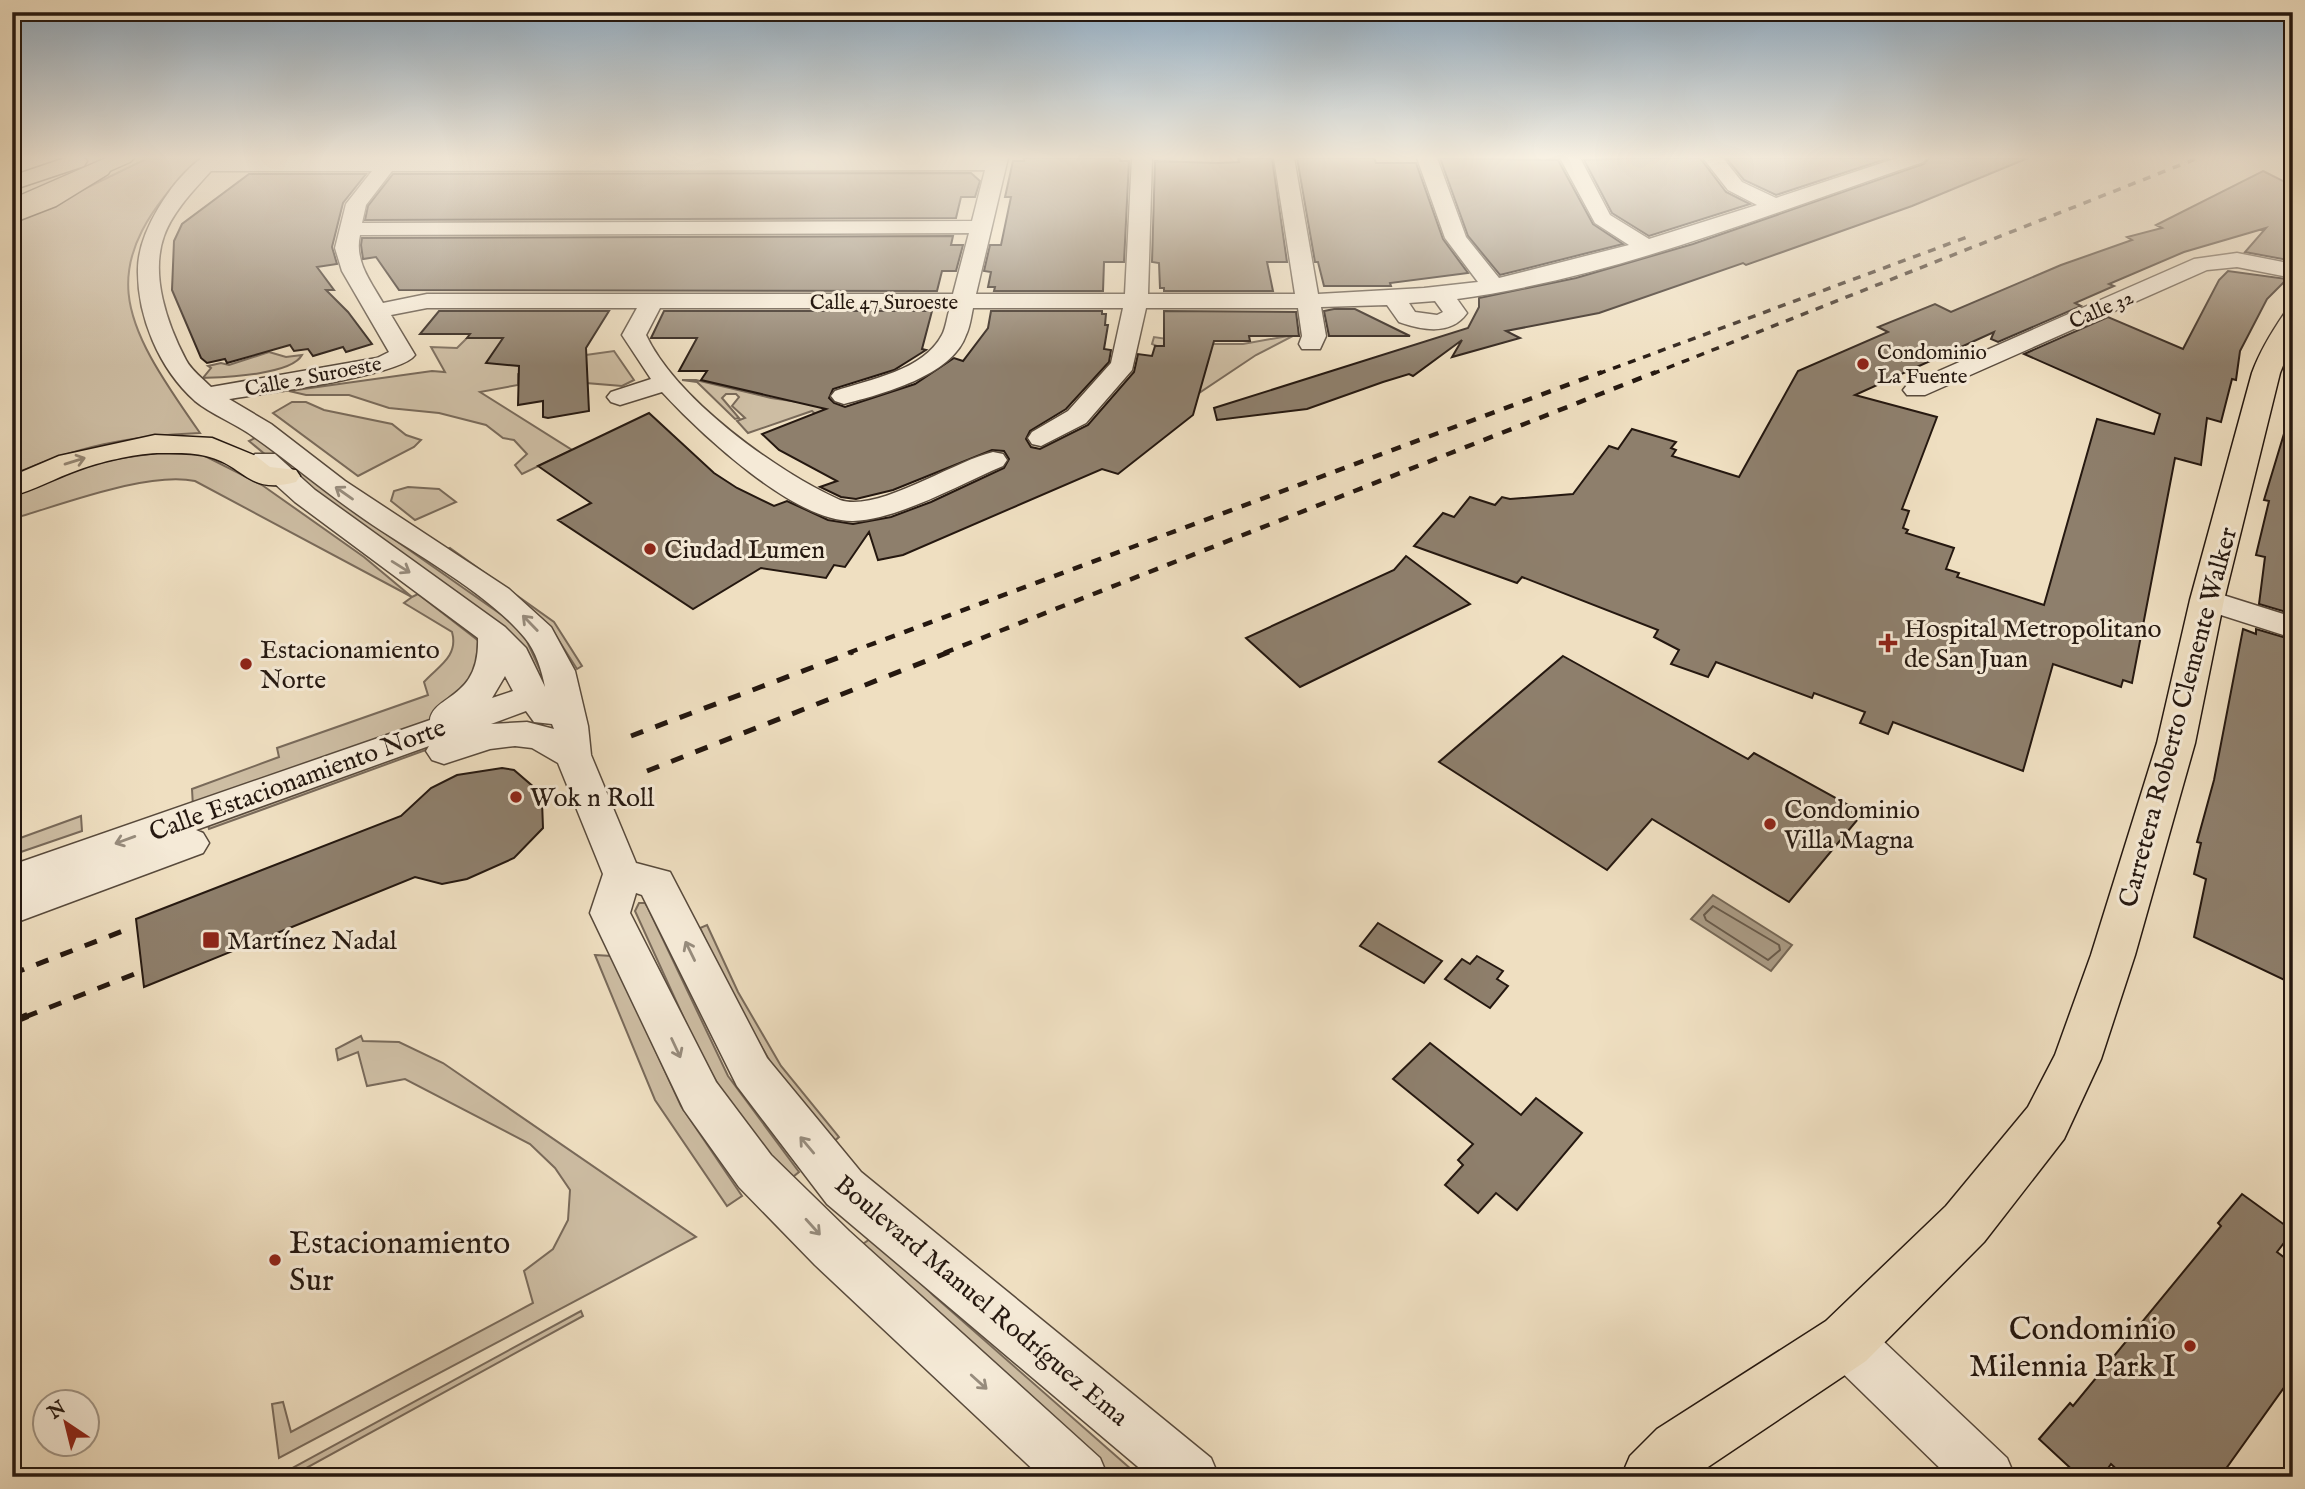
<svg xmlns="http://www.w3.org/2000/svg" width="2305" height="1489" viewBox="0 0 2305 1489" font-family="'IM FELL English',serif">
<rect width="100%" height="100%" fill="#efdfc1"/>
<filter id="stains"><feTurbulence type="fractalNoise" baseFrequency=".00286" numOctaves="4"/><feColorMatrix values="0 0 0 0 .2 0 0 0 0 .09 0 0 0 0 .02 0 0 0 .5 -.17"/></filter>
<radialGradient id="worn" r=".72"><stop offset=".6" stop-color="#630" stop-opacity="0"/><stop offset="1" stop-color="#630" stop-opacity=".3"/></radialGradient>
<!-- green -->
<g fill="#cdbda3" stroke="#796a5a" stroke-width="2">
<path d="M148 158H199C90 267 120 319 200 433 127 436 79 446 12 475V224Z"/>
<polygon points="530,315 534,315 514,346 564,341 564,358 614,351 634,380 622,386 586,383 586,376 547,382 546,369 518,374 518,385 480,392 572,450 522,474 515,465 527,454 514,440 503,438 486,425 439,413 389,408 349,395 306,395 289,391 432,371 445,372 431,347 457,348 467,338 508,338 512,331 519,331"/>
<polygon points="1288,336 1291,337 1256,355 1190,399 1157,346 1152,344 1154,337 1201,344 1243,344"/>
<path d="M269 352 286 357 302 355C291 375 224 377 203 378L211 368 208 366 221 363 229 365Z"/>
<polygon points="682,380 696,380 771,398 833,407 829,427 812,411 748,433 737,421 745,418 732,406 739,397 736,394 726,394 722,398 739,418 735,419 697,382"/>
<polygon points="292,402 306,402 324,410 392,424 406,435 421,440 414,447 358,476 273,413"/>
<polygon points="257,437 341,502 509,620 526,639 546,683 542,685 249,441"/>
<path d="M168 452 199 453 262 485 364 557 412 597 418 594 480 642 481 671 433 720 193 807 192 789 279 757 277 748 428 695 424 682C437 667 459 657 452 632L404 603 412 597 195 481C148 471 61 505 12 519V499C57 468 115 457 168 452Z"/>
<polygon points="408,487 439,489 456,502 415,520 391,501 394,491"/>
<polygon points="450,548 554,622 582,666 577,669 552,630 444,551"/>
<polygon points="475,732 209,829 208,825 411,751"/>
<polygon points="81,816 82,831 12,855 12,841"/>
<polygon points="639,903 645,903 648,908 728,1076 799,1172 789,1180 725,1097 698,1049 635,911"/>
<polygon points="707,925 738,992 781,1066 839,1137 833,1142 772,1065 723,979 700,928"/>
<polygon points="595,955 612,956 681,1106 742,1196 727,1206 655,1100"/>
<polygon points="361,1036 363,1041 399,1042 443,1063 696,1237 279,1458 272,1404 283,1402 291,1432 533,1303 524,1271 553,1249 568,1220 570,1190 555,1168 530,1144 405,1079 367,1086 358,1052 338,1060 336,1049"/>
<polygon points="870,1239 882,1245 933,1295 1140,1477 1113,1477 860,1246"/>
<polygon points="581,1311 583,1316 290,1477 283,1477 283,1473"/>
</g>
<!-- water -->
<polygon fill="#aa9b85" stroke="#756756" stroke-width="2" points="1713,895 1792,945 1771,971 1691,919"/>
<g fill="none" stroke-linecap="round" stroke-linejoin="round">
<!-- shore -->
<polygon stroke="#685a4a" stroke-width="2" points="1713,906 1779,945 1780,950 1768,960 1706,920 1704,915"/>
</g>
<!-- building -->
<g fill="#8e7f6c" stroke="#251810" stroke-width="2">
<polygon points="1024,158 1120,158 1120,161 1129,161 1124,262 1104,262 1103,291 994,291 995,287 988,287 991,272 984,271 990,245 1001,245 1011,197 1005,197 1013,161 1024,161"/>
<polygon points="1238,158 1272,158 1287,262 1267,262 1273,291 1164,291 1164,288 1160,288 1159,263 1152,262 1155,161 1217,163 1239,162"/>
<polygon points="1297,158 1374,158 1376,163 1416,163 1443,239 1468,273 1390,283 1391,286 1324,286 1318,262 1315,262"/>
<polygon points="1440,158 1558,160 1593,224 1623,244 1500,275 1468,236"/>
<polygon points="1630,158 1700,158 1726,192 1750,204 1649,236 1612,213 1584,160"/>
<polygon points="1726,158 1889,158 1776,195 1744,180"/>
<polygon points="1929,158 2028,158 1912,206 1746,265 1743,263 1599,313 1506,331 1520,338 1452,357 1462,340 1413,376 1409,374 1383,382 1307,409 1217,420 1214,408 1468,328 1479,307 1479,298 1576,278 1693,244 1924,164"/>
<polygon points="2263,171 2293,186 2293,261 2245,252 2266,228 2184,252 2109,284 2114,286 2075,303 2081,306 1998,342 1991,339 1994,332 1855,395 1937,417 1902,509 1909,511 1903,528 1908,530 1906,533 1954,548 1946,569 1959,573 1957,577 2044,605 2097,419 2154,434 2160,414 2024,354 2108,317 2183,349 2219,280 2228,271 2287,279 2267,299 2240,351 2236,380 2232,379 2221,422 2207,418 2201,465 2175,458 2132,683 2123,680 2121,687 2053,664 2023,771 1893,722 1888,734 1860,723 1865,712 1814,693 1812,698 1716,662 1708,677 1671,664 1679,650 1654,637 1658,630 1522,577 1517,583 1414,546 1443,513 1454,517 1470,497 1495,505 1502,497 1510,499 1573,494 1609,446 1618,449 1632,429 1676,442 1671,448 1676,450 1672,456 1739,477 1798,371 1888,332 1878,327 1935,304 1951,312 2061,265 2132,240 2127,237 2162,228 2156,225"/>
<polygon points="971,173 980,181 975,197 961,197 956,218 365,220 368,206 393,174"/>
<polygon points="249,174 366,174 343,203 332,247 337,264 317,267 334,290 326,290 348,312 372,344 346,352 343,347 313,356 308,349 294,351 290,345 227,363 225,359 207,363 201,358 172,290 174,241 182,224"/>
<polygon points="953,236 951,245 963,245 956,271 942,271 937,291 399,290 376,257 363,259 361,245 362,238"/>
<polygon points="1334,309 1355,309 1410,336 1329,336 1324,311"/>
<polygon points="439,311 609,311 586,348 589,411 548,418 543,417 543,401 518,405 519,366 486,363 503,338 467,338 470,334 420,334"/>
<polygon points="664,311 932,311 922,349 926,350 894,370 833,389 829,398 834,403 845,407 915,384 954,358 963,361 988,328 991,311 1102,311 1102,314 1106,314 1105,325 1108,325 1104,349 1111,350 1109,362 1066,409 1030,431 1026,439 1031,447 1040,449 1088,425 1134,372 1138,354 1152,356 1155,346 1164,346 1164,311 1296,312 1299,336 1249,336 1250,341 1214,341 1193,415 1118,474 1102,469 903,555 878,560 869,532 845,567 834,565 826,578 761,568 693,609 558,520 591,503 538,466 649,413 714,473 737,488 774,506 787,501 828,520 853,524 891,517 931,502 1004,468 1009,459 1004,451 992,450 893,490 856,499 841,497 820,487 837,481 779,450 762,434 826,409 701,380 707,371 679,371 697,338 651,338"/>
<polygon points="2286,427 2293,428 2293,614 2259,604 2265,557 2256,555 2269,501 2264,500"/>
<polygon points="1406,556 1470,604 1300,687 1246,638 1394,570"/>
<polygon points="2243,629 2256,634 2256,629 2293,640 2293,984 2194,937 2206,879 2194,874 2201,843 2197,842 2214,780"/>
<polygon points="1563,656 1748,759 1754,753 1863,813 1789,902 1652,819 1607,870 1439,762"/>
<polygon points="502,768 514,770 536,789 542,801 543,828 514,858 467,879 442,884 415,877 144,987 136,919 401,816 431,788 457,775"/>
<polygon points="1378,923 1442,961 1424,983 1360,946"/>
<polygon points="1477,956 1503,971 1497,979 1508,986 1490,1008 1445,979 1462,959 1470,964"/>
<polygon points="1430,1043 1521,1115 1536,1098 1582,1133 1517,1210 1496,1193 1478,1213 1445,1185 1463,1165 1458,1160 1473,1144 1393,1079"/>
<polygon points="2242,1194 2293,1231 2277,1252 2293,1264 2293,1375 2220,1477 2125,1477 2111,1464 2102,1477 2080,1477 2039,1439 2070,1403 2073,1406 2221,1226 2218,1223"/>
</g>
<g fill="none" stroke-linecap="round" stroke-linejoin="round">
<!-- minor casing -->
<g stroke="#584a3c" stroke-width="3">
<g id="minor">
<path d="M202 158H1008L976 294H1125L1132 158H1152L1148 294H1295L1274 158H1294L1318 294 1424 288 1478 282 1445 238 1417 158H1437L1466 237 1499 278 1629 245 1595 223 1560 158H1580L1610 215 1649 239 1757 205 1728 190 1703 158H1723L1742 182 1776 198 1897 158H1926L1923 162C1771 213 1616 277 1457 299L1467 313C1451 336 1422 330 1399 322L1387 305 1321 307 1326 336 1320 349H1302L1299 344 1302 336 1298 308H1146L1132 370 1086 423 1041 446 1032 444 1028 438 1032 432 1068 411 1111 363 1123 308H973C971 317 970 327 966 335 952 376 882 394 844 404L835 401 831 396 835 391C870 379 923 371 942 335 946 328 947 316 950 308H660L646 335C676 399 777 472 840 500 877 513 954 461 993 452L1003 454 1007 460 1003 466C960 484 900 519 853 521 794 522 700 433 662 392L620 405 611 402 607 397 611 392 651 379 622 335 637 308H427L391 315 415 355C401 376 261 394 229 399L271 424 345 481 509 589 551 627 575 671 588 726 591 755 636 863 670 872 767 1058 861 1172 1211 1458 1219 1477H1150L827 1204 737 1086 642 895 636 893 630 913 716 1082 771 1155 849 1231 1100 1458 1108 1477H1041L815 1265 739 1187 684 1110 590 913 603 874 558 763 532 748 515 746 490 749 444 764 432 760 426 751 429 746 196 830 203 833 209 843 203 853 12 924V865L430 720C434 694 480 700 478 638L295 502 255 466 251 460 255 454H275L315 490 505 627 526 648 545 687C542 671 536 651 525 638 488 593 413 553 364 519 326 493 291 463 254 437 235 423 212 415 195 401 159 369 137 316 138 269 138 232 172 179 202 158ZM985 170 972 221 362 223 366 205 392 171ZM211 171H372L346 204 335 248 342 271 389 352 377 358 211 387C203 379 191 370 186 360 167 324 150 275 164 236 173 211 194 190 211 171ZM969 233 953 294H427L383 303C371 282 354 261 360 235ZM1435 301 1443 312 1437 315 1415 312 1409 303ZM505 676 513 691 492 698ZM526 711 534 722 552 724 554 729 527 722 491 724Z"/>
<polygon points="2237,253 2293,264 2293,278 2237,267 2207,270 1925,395 1907,395 1903,390 1907,385 2194,259"/>
<polygon points="2207,590 2293,617 2293,638 2196,607 2191,600 2196,593"/>
<polygon points="1846,1315 1864,1323 2007,1458 2015,1477 1949,1477 1828,1359 1820,1341 1828,1323"/>
</g>
</g>
<!-- major casing -->
<g stroke="#251810" stroke-width="3">
<g id="major">
<polygon points="106,158 134,158 130,162 12,214 12,199"/>
<path d="M2293 311V341L2280 373 2224 600 2195 743 2135 955 2101 1059 2064 1139 1984 1242 1866 1361 1693 1477H1621L1630 1456 1657 1429 1826 1321 1946 1206 2028 1107 2055 1055 2091 955 2157 743 2190 600 2252 373C2260 351 2271 333 2284 314Z"/>
<path d="M155 435 212 438 256 456 270 467 296 470 300 476 296 482C247 495 245 465 206 456 192 452 172 453 157 453 133 454 100 462 78 470 55 478 35 490 12 496V476L59 456Z"/>
</g>
</g>
<!-- highway casing -->
<g stroke="#251810" stroke-width="3">
<g id="highway">
<polygon points="65,158 84,158 87,161 84,166 12,190 12,176"/>
<polygon points="100,163 111,169 108,174 56,206 12,223 12,208 40,196"/>
</g>
</g>
<!-- minor -->
<use href="#minor" fill="#f5ead7" fill-rule="evenodd"/>
<!-- major -->
<use href="#major" fill="#efdfc1" fill-rule="evenodd"/>
<!-- highway -->
<use href="#highway" fill="#efdfc1" fill-rule="evenodd"/>
<!-- rail-far3 -->
<g stroke="#251810" stroke-width="3.5" stroke-dasharray="8 8" stroke-linecap="butt">
<polyline points="1598,374 1970,236"/>
<polyline points="1652,374 2198,158"/>
</g>
<!-- rail-far2 -->
<g stroke="#251810" stroke-width="4.5" stroke-dasharray="10 10" stroke-linecap="butt">
<polyline points="848,653 1602,372"/>
<polyline points="944,653 1656,372"/>
</g>
<!-- rail-far1 -->
<g stroke="#251810" stroke-width="5" stroke-dasharray="13 13" stroke-linecap="butt">
<polyline points="631,736 853,652"/>
<polyline points="647,771 949,652"/>
<polyline points="12,974 133,927"/>
<polyline points="25,1017 137,973"/>
</g>
<!-- rail -->
<polyline stroke="#251810" stroke-width="7" stroke-dasharray="17 17" stroke-linecap="butt" points="12,1022 29,1015"/>
</g>
<!-- one-way arrows -->
<defs><path id="oneway-shaft" d="M-6 0H5M1.5-3L5.5 0L1.5 3" fill="none" stroke-width="1.6" stroke-linecap="round" stroke-linejoin="round" transform="scale(1.75)"/></defs>
<use stroke="#948571" href="#oneway-shaft" transform="translate(75 461) rotate(-17)"/>
<g stroke="#978c7d">
<use href="#oneway-shaft" transform="translate(344 493) rotate(-145)"/>
<use href="#oneway-shaft" transform="translate(401 567) rotate(32)"/>
<use href="#oneway-shaft" transform="translate(530 623) rotate(-134)"/>
<use href="#oneway-shaft" transform="translate(125 840) rotate(160)"/>
<use href="#oneway-shaft" transform="translate(690 951) rotate(-116)"/>
<use href="#oneway-shaft" transform="translate(676 1048) rotate(65)"/>
<use href="#oneway-shaft" transform="translate(807 1145) rotate(-130)"/>
<use href="#oneway-shaft" transform="translate(813 1227) rotate(48)"/>
<use href="#oneway-shaft" transform="translate(979 1382) rotate(42)"/>
</g>
<!-- sky -->
<linearGradient id="sky" x2="0" y2="1"><stop stop-color="#8faac0"/><stop offset="0.43" stop-color="#f8f1e3"/><stop offset="1" stop-color="#f8f1e3" stop-opacity="0"/></linearGradient>
<rect width="2305" height="366" fill="url(#sky)"/>
<!-- markers -->
<g fill="#8f2418" stroke="#f5ead7" stroke-width="2.5">
<circle cx="1863" cy="364" r="7"/>
<circle cx="650" cy="549" r="7"/>
<path d="M1884.5 632.5h7v7h7v7h-7v7h-7v-7h-7v-7h7z"/>
<circle cx="246" cy="664" r="7"/>
<circle cx="516" cy="797" r="7"/>
<circle cx="1770" cy="824" r="7"/>
<rect x="202" y="931" width="18" height="18" rx="3.5"/>
<circle cx="275" cy="1260" r="7"/>
<circle cx="2190" cy="1346" r="7"/>
</g>
<g text-anchor="middle" stroke-width="6" stroke-linejoin="round" paint-order="stroke">
<!-- far-street labels -->
<g font-size="21" fill="#251810" stroke="#f5ead7">
<text x="884" y="309">Calle 47 Suroeste</text>
<text transform="translate(2101 309) rotate(-24)" y="7">Calle 32</text>
<text transform="translate(313 376) rotate(-11)" y="7">Calle 2 Suroeste</text>
</g>
<!-- far-poi labels -->
<g font-size="21" fill="#251810" stroke="#f5ead7" text-anchor="start">
<text x="1877" y="359">Condominio<tspan x="1877" dy="24">La Fuente</tspan></text>
</g>
<!-- poi labels -->
<g font-size="26" fill="#251810" stroke="#f5ead7" text-anchor="start">
<text x="664" y="558">Ciudad Lumen</text>
<text x="1904" y="637">Hospital Metropolitano<tspan x="1904" dy="30">de San Juan</tspan></text>
<text x="260" y="658">Estacionamiento<tspan x="260" dy="30">Norte</tspan></text>
<text x="530" y="806">Wok n Roll</text>
<text x="1784" y="818">Condominio<tspan x="1784" dy="30">Villa Magna</tspan></text>
<text x="227" y="949">Martínez Nadal</text>
</g>
<!-- street labels -->
<g font-size="26" fill="#251810" stroke="#f5ead7">
<text transform="translate(2177 717) rotate(-75)" y="9">Carretera Roberto Clemente Walker</text>
<text transform="translate(297 779) rotate(-20)" y="9">Calle Estacionamiento Norte</text>
<text transform="translate(982 1300) rotate(40)" y="9">Boulevard Manuel Rodríguez Ema</text>
</g>
<!-- near-poi labels -->
<g font-size="32" fill="#251810" stroke="#f5ead7" text-anchor="start">
<text x="289" y="1253">Estacionamiento<tspan x="289" dy="37">Sur</tspan></text>
<text x="2176" y="1339" text-anchor="end">Condominio<tspan x="2176" dy="37">Milennia Park I</tspan></text>
</g>
</g>
<!-- margin -->
<rect width="2305" height="1489" fill="none" stroke="#efdfc1" stroke-width="42"/>
<rect x="14" y="14" width="2277" height="1461" fill="none" stroke="#251810" stroke-width="3.5"/>
<rect x="21" y="21" width="2263" height="1447" fill="none" stroke="#251810" stroke-width="2"/>
<!-- north arrow -->
<g transform="translate(66 1423) rotate(325)"><circle r="33" fill="#f5ead7" stroke="#a29687" stroke-width="2"/>
<path d="M0-5L12 26L0 18L-12 26Z" fill="#8f2418"/>
<text y="-10" font-size="19" font-weight="bold" text-anchor="middle" fill="#251810">N</text>
</g>
<rect width="100%" height="100%" filter="url(#stains)"/>
<rect width="100%" height="100%" fill="url(#worn)"/>
</svg>
